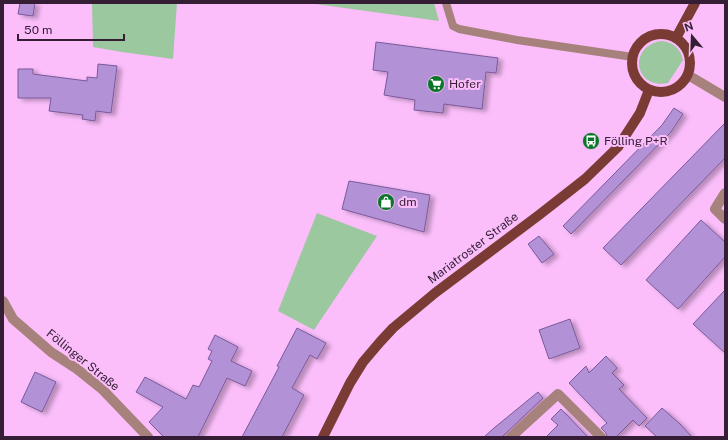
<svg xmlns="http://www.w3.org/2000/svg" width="728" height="440" viewBox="0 0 728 440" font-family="'Public Sans',sans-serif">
<defs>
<filter id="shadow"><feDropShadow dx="4.5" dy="2.5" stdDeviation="2" flood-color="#0004"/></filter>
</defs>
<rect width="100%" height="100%" fill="#fbbefb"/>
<!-- green -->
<g fill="#9cc89f">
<polygon points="92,3 177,3 173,59 122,52 93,47"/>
<polygon points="308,3 434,3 439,21"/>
<path d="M661 41C673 42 680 48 683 60L668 83C635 90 627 47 661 41Z"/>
<polygon points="317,213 377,236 314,330 278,311"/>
</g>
<!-- building -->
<g fill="#b391d6" stroke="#7a599a" filter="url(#shadow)">
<polygon points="20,3 35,3 33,16 18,14"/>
<polygon points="376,42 498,58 496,73 486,72 482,109 444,104 443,113 414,110 415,100 384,95 388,72 373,70"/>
<polygon points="98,64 117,66 111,113 96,111 95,121 82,119 83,115 49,111 51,98 18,98 18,69 33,69 33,74 87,81 87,77 97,78"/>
<polygon points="674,108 683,114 671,132 571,234 563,226 662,125"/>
<polygon points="725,123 725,158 621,265 603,248"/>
<polygon points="349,181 430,195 424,232 342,209"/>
<polygon points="701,220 725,242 725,257 678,309 646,280"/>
<polygon points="539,236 554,254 542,263 528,244"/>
<polygon points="725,290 725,353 693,324"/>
<polygon points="570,319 580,348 549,359 539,330"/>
<polygon points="297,328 326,343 317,359 310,355 292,388 304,395 282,437 242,437 279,367 277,366"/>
<polygon points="215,335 238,347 231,361 252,371 245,386 227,378 198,437 164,437 149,422 163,407 136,392 145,377 186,399 193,385 199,387 212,361 208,359 212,351 208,349"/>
<polygon points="606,356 617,368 612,373 624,385 619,389 647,418 639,426 633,420 616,437 607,437 606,433 601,428 607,423 569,383 586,366 589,373"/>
<polygon points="35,372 56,382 42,412 21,402"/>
<polygon points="538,392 543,398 505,434 502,437 484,437 494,428"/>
<polygon points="662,408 680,424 692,437 657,437 645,426"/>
<polygon points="561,409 588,437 546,437 558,425 551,419"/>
</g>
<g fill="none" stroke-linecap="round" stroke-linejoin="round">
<!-- service -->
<polyline stroke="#a7827d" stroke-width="8" points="446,3 453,26 459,29 517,40 633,57"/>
<!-- minor -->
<g stroke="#a7827d" stroke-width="10">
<polyline points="688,75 725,97"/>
<polyline points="725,193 715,209 725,219"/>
<polyline points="3,301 13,319 51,352 77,369 102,389 148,437"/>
<polyline points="511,437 558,394 601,437"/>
</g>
<!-- primary -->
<g stroke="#7a3b35" stroke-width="10">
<circle cx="661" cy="63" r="29"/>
<polyline points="676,38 695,3"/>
<polyline points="323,437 350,383 363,362 380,342 393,328 435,293 539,215 585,179 618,147 640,113 649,90"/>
</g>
</g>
<!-- icons -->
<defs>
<g id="supermarket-disc" transform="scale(0.9)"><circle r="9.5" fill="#097629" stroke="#fbbefb"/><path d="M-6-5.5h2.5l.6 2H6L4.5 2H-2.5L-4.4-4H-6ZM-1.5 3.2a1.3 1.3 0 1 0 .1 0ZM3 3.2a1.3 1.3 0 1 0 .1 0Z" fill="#fff"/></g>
<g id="bus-disc" transform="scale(0.9)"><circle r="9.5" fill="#097629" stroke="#fbbefb"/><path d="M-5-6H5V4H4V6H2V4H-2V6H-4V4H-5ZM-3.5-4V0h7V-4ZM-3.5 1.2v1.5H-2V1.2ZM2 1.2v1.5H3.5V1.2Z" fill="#fff"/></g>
<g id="shop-disc" transform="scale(0.9)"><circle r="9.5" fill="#097629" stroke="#fbbefb"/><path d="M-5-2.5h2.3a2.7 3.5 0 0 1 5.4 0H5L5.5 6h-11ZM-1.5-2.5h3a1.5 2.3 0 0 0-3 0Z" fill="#fff"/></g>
</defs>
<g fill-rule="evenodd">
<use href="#supermarket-disc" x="436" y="84"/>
<use href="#bus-disc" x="591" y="141"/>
<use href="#shop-disc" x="386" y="202"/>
</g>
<g text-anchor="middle" stroke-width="4" stroke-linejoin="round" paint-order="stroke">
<!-- poi labels -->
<g font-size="12" fill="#341d35" stroke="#fbbefb" text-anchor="start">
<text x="449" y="88">Hofer</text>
<text x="604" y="145">Fölling P+R</text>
<text x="399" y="206">dm</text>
</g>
<!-- street labels -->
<g font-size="12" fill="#341d35" stroke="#fbbefb">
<text transform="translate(473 248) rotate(-37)" y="4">Mariatroster Straße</text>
<text transform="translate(83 360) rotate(39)" y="4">Föllinger Straße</text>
</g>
</g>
<!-- border -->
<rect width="728" height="440" fill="none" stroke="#341d35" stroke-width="8"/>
<!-- north arrow -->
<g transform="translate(692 36) rotate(341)" stroke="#fbbefb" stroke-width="3" paint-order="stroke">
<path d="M0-3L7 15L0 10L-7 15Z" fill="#341d35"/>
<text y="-6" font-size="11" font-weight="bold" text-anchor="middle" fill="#341d35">N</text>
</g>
<!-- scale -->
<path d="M18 34v6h106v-6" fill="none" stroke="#341d35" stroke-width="2"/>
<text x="24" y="34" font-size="12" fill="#341d35" stroke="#fbbefb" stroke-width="3" paint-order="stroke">50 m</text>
</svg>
